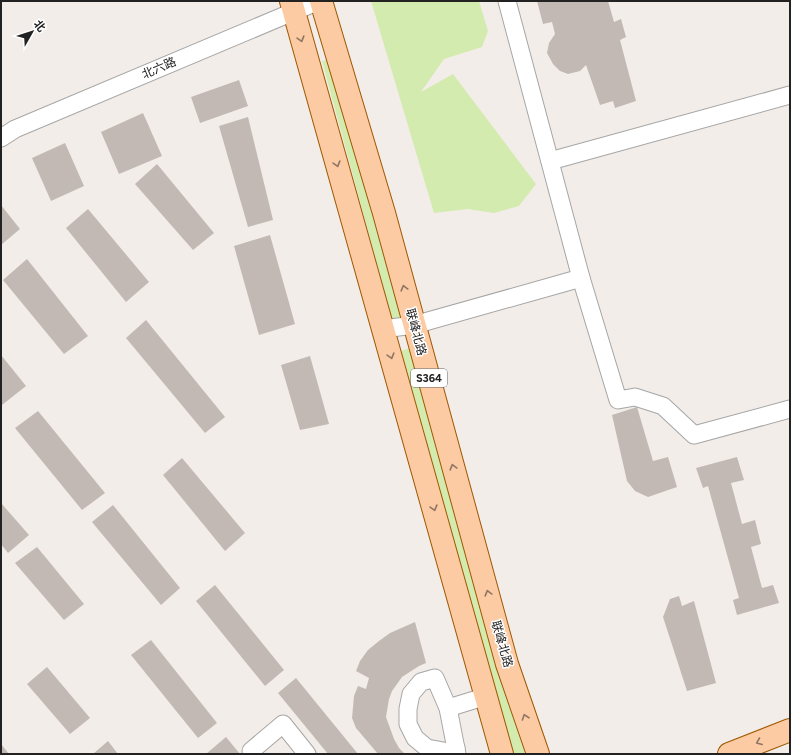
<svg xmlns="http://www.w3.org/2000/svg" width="791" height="755" viewBox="0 0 791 755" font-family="Figtree,'Noto Sans SC',sans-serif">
<rect width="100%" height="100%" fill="#f2ede8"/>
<!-- grass -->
<g fill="#d4ebaf">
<polygon points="371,1 479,1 488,31 482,47 444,59 421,92 453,74 536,184 519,206 494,213 468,209 434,213"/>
<polygon points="334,58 406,321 393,323 322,61"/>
<polygon points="413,347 498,663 525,754 512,754 401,351"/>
</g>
<!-- building -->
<g fill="#c3b9b4">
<polygon points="537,1 608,1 614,22 621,19 626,37 620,40 636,101 615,108 613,101 600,105 586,65 580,71 568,74 560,71 553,64 547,53 549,43 555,34 552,22 543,24"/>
<polygon points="239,80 248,106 200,123 191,97"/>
<polygon points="143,113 162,156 119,174 101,132"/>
<polygon points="248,117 273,220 248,227 219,126"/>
<polygon points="65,143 84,186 51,201 32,158"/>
<polygon points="157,164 214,233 193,250 135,184"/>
<polygon points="1,205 20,229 1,245"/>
<polygon points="88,209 149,282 126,302 66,228"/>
<polygon points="270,235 295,324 259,335 234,246"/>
<polygon points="27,259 88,336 64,354 3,280"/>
<polygon points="146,320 225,417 205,433 126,338"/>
<polygon points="1,355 26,386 2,405 1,404"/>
<polygon points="310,356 329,424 300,430 281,365"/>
<polygon points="637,407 653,461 668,457 677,487 648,497 635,491 627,481 612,415"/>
<polygon points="38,411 105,493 82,510 15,428"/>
<polygon points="737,457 744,480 731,483 742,524 755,520 761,544 751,547 762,588 773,585 779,603 737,615 733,600 739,598 708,486 703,488 696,468"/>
<polygon points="182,458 245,533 225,551 163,475"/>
<polygon points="1,503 29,535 8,553 1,544"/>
<polygon points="113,505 180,588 161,605 92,522"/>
<polygon points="37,547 84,604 64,620 15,563"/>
<polygon points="215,585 284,670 265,686 196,601"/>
<polygon points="679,596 682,606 694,601 716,683 687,691 663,617 670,599"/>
<polygon points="415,622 426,663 419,666 402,677 392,691 389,699 386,717 394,739 399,748 405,754 378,754 356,728 352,718 354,696 358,686 366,689 369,678 356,671 360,661 368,650 379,641 390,633"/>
<polygon points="151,640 217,723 198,738 131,655"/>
<polygon points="47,667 90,718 70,734 27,684"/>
<polygon points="296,678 358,754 328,754 278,693"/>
<polygon points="226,737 240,754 206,754"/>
<polygon points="108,741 118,754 93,754"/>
<polygon points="1,744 9,754 1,754"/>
</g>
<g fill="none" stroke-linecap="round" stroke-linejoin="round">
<!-- minor casing -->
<g stroke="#a6a6a6" stroke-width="19">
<g id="minor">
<polyline points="1,138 15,129 319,1"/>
<polyline points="550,161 790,95"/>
<polyline points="581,278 618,400 635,397 663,406 694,435 790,409"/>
<polyline points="383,329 414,325 581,278 507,1"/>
<polyline points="448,708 457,754"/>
<polyline points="456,748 449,752 427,748 415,738 408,724 408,709 411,694 421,682 435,678 448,708 487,696"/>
<polyline points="254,754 251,751 283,724 307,754"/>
</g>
</g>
<!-- major casing -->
<g stroke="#9f5700" stroke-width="24">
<g id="major">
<polyline points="291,1 502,754"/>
<polyline points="321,1 384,213 507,664 538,754"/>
<polyline points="729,754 790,730"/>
</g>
</g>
<!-- minor -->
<use href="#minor" stroke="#fff" stroke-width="17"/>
<!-- major -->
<use href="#major" stroke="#fccba3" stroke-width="22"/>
</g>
<!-- one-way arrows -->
<defs><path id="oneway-chevron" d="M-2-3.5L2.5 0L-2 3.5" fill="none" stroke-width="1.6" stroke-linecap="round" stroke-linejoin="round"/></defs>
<g stroke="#8f7662">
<use href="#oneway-chevron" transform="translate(301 39) rotate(74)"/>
<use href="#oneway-chevron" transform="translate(337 164) rotate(74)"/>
<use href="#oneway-chevron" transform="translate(404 288) rotate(-105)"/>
<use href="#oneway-chevron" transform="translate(391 356) rotate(74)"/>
<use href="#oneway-chevron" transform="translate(453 467) rotate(-105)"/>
<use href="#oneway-chevron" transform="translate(434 508) rotate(74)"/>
<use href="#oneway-chevron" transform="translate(488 593) rotate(-105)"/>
<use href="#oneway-chevron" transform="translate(525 717) rotate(-109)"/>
<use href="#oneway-chevron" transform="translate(759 742) rotate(158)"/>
</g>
<g text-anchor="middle" stroke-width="3" stroke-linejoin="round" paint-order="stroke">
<!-- shield labels -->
<rect fill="#fff" stroke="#646464" stroke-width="1" x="411" y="369" width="36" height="18" rx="3"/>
<g font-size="11" font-weight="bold" fill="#222">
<text x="429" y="382">S364</text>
</g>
<!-- street labels -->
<g font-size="12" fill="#222" stroke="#fff">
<text transform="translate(159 68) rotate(-23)" y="4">北六路</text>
<text transform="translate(416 332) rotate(75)" y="4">联峰北路</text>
<text transform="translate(502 644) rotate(74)" y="4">联峰北路</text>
</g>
</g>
<!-- border -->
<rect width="791" height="755" fill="none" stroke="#222222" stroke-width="4"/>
<!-- north arrow -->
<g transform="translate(32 32) rotate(51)" stroke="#ffffff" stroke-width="3" paint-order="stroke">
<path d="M0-3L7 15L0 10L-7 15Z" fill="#222222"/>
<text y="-6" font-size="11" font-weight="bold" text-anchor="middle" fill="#222222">北</text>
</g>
</svg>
